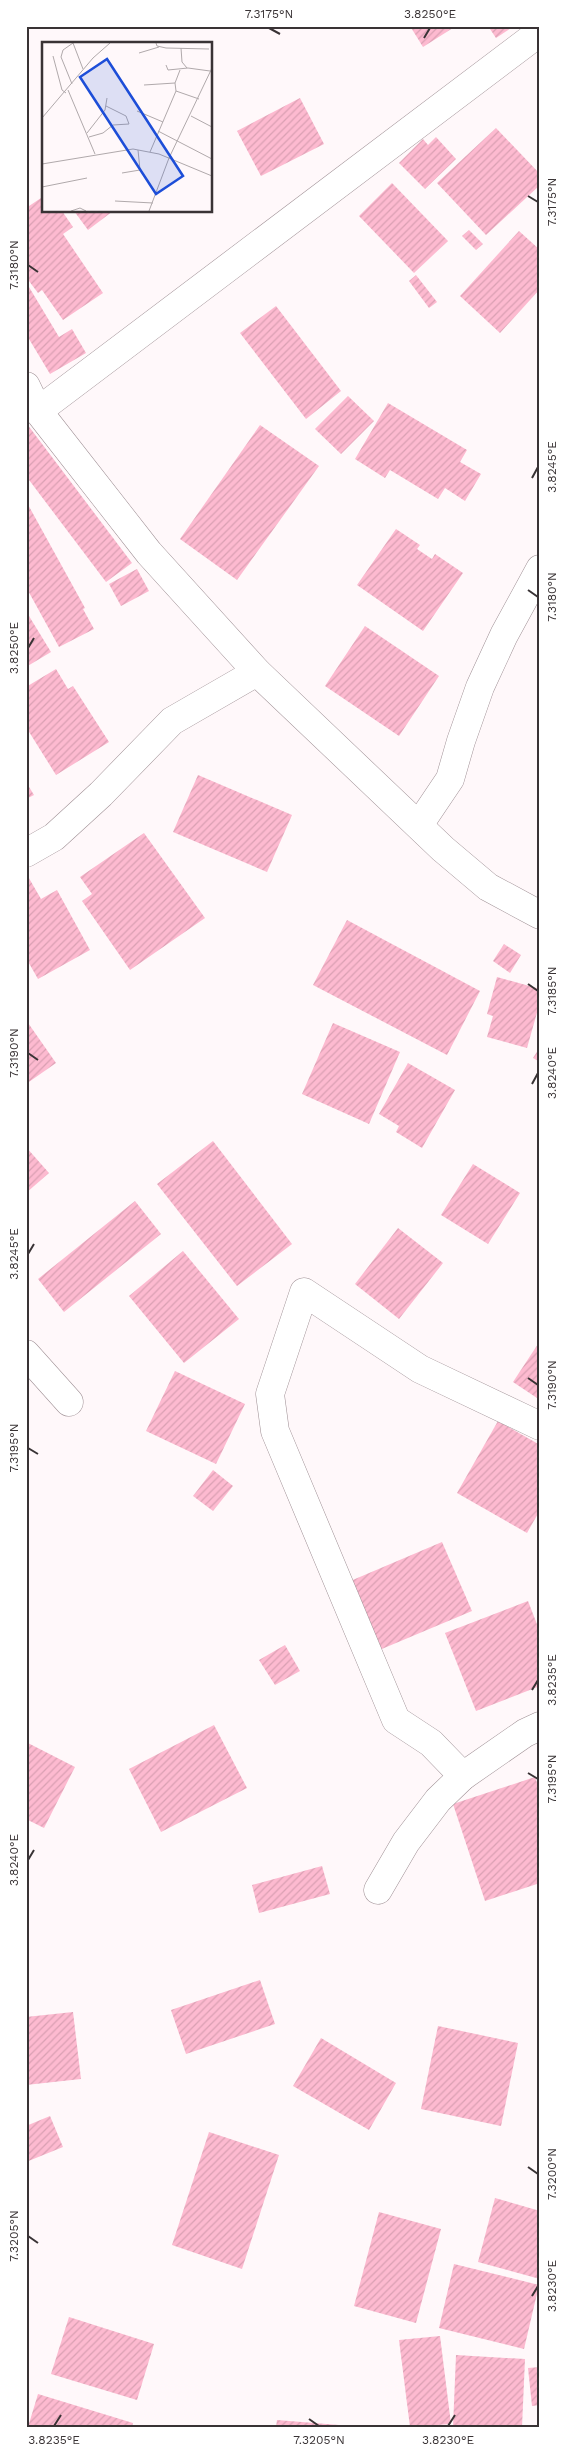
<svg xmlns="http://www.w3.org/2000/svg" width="566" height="2453" viewBox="0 0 566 2453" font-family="'Work Sans',sans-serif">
<defs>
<pattern id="building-hatch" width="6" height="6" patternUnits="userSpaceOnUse" patternTransform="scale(1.25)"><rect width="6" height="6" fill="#fdbad0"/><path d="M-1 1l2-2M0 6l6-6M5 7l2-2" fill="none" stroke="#daa0b3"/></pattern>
</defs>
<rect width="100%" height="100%" fill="#fff8fa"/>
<!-- building -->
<g fill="url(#building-hatch)">
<polygon points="410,26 456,26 423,47"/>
<polygon points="488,26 514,26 496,38"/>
<polygon points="300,98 324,144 261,176 237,131"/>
<polygon points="496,128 540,174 540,185 486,235 437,183"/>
<polygon points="436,137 456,159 425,189 399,163 423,139 428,145"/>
<polygon points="392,183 448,241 414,273 359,216"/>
<polygon points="44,196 44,211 62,211 73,227 63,234 103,293 63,320 42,290 38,293 26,277 26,208"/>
<polygon points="74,211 113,211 88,230"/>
<polygon points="469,230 483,244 476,250 462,236"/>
<polygon points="519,231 540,250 540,289 500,333 460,296"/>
<polygon points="416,275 437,302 429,308 409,281"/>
<polygon points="26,282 59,337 72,329 86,353 50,374 26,334"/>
<polygon points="276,306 341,391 306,419 240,333"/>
<polygon points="348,396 374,421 341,454 315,429"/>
<polygon points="388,403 467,450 460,462 481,474 465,501 445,488 438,499 390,470 385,478 355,459"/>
<polygon points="27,424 132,563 106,582 26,476"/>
<polygon points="260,425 319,466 237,580 180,539"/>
<polygon points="26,501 85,608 83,609 94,629 59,647 26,587"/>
<polygon points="396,529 420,545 417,549 432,559 435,554 463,573 423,631 357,585"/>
<polygon points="137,569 149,591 121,606 109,584"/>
<polygon points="29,616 51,652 26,667 26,617"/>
<polygon points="365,626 439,676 399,736 325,686"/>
<polygon points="56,669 68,689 73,686 109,742 56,775 26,727 26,687"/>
<polygon points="198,775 292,815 267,872 173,832"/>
<polygon points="26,782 34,795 26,799"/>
<polygon points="144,833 205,918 130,970 82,901 92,894 80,877"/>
<polygon points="26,873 41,899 57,890 90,950 38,979 26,958"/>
<polygon points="347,920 480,991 447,1055 313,985"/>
<polygon points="504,944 521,955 510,973 493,961"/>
<polygon points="497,977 540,989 540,1002 527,1048 487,1037 493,1016 487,1014"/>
<polygon points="26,1020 56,1063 26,1084"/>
<polygon points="333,1023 400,1052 369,1124 302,1094"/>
<polygon points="540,1047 540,1062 533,1058"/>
<polygon points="408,1063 455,1090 422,1148 396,1132 399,1126 379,1114"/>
<polygon points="213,1141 292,1244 237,1286 157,1184"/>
<polygon points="26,1147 49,1173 26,1193"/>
<polygon points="473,1164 520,1193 488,1244 441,1215"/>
<polygon points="135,1201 161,1234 64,1312 38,1279"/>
<polygon points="398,1228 443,1263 399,1319 355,1284"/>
<polygon points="183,1251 239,1319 184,1363 129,1296"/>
<polygon points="540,1341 540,1400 513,1382"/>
<polygon points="175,1371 245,1404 216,1464 146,1431"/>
<polygon points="498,1421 540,1445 540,1510 527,1533 457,1493"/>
<polygon points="213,1470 233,1486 213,1511 193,1496"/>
<polygon points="442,1542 472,1611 377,1651 348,1582"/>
<polygon points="528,1601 540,1632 540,1686 476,1711 445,1633"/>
<polygon points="285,1645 300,1671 275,1685 259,1660"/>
<polygon points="214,1725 247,1788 161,1832 129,1769"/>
<polygon points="26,1742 75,1767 44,1828 26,1819"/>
<polygon points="535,1777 540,1791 540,1883 485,1901 453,1804"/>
<polygon points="322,1866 330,1894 259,1913 252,1885"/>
<polygon points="260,1980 275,2024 186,2054 171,2010"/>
<polygon points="73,2012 81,2079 26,2085 26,2017"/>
<polygon points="438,2026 518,2043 501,2126 421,2109"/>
<polygon points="321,2038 396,2083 369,2130 293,2086"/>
<polygon points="50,2116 63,2147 26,2162 26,2126"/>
<polygon points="209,2132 279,2155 242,2269 172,2245"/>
<polygon points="495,2198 540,2211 540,2279 478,2262"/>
<polygon points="379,2212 441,2229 416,2323 354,2306"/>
<polygon points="454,2264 539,2285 524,2349 439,2328"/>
<polygon points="69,2317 154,2344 137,2400 51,2374"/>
<polygon points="440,2336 451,2424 410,2427 399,2340"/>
<polygon points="456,2355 525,2359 522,2427 453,2427"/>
<polygon points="540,2367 540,2405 532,2406 528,2368"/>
<polygon points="38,2394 133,2423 132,2427 28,2427"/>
<polygon points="277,2420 339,2425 339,2427 276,2427"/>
</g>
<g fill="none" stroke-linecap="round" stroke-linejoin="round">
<!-- street casing -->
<g stroke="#9f9095" stroke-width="29">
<g id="street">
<polyline points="26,386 38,411 149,553 257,672 443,849 488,887 540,915"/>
<polyline points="38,411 540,32"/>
<polyline points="419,825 450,779 461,741 480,687 504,635 540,569"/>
<polyline points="26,853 54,837 101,794 172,721 257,672"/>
<polyline points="26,1354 69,1402"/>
<polyline points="463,1776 431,1743 396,1720 275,1431 270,1394 304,1292 420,1369 540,1426"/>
<polyline points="378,1890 406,1842 438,1800 463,1776 525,1733 540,1726"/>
</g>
</g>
<!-- street -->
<use href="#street" stroke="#fff" stroke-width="28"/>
</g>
<!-- ticks -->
<path fill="none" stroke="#393335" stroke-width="2" d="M269 28 280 34M424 38 430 28M528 196 538 202M28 265 38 272M532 478 538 467M528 590 538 597M28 648 34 638M528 984 538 991M28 1053 38 1060M532 1084 538 1073M28 1254 34 1244M528 1378 538 1385M28 1448 38 1454M532 1690 538 1680M528 1773 538 1779M28 1860 34 1850M528 2167 538 2174M28 2236 38 2243M532 2296 538 2286M309 2419 319 2426M54 2426 61 2415M448 2426 455 2415"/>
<!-- overview -->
<g transform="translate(42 42)">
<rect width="170" height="170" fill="#fff8fa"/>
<path fill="none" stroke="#b0a9ab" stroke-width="1" d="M31 1 41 27M114 1 115 4 124 6 167 7M139 6 140 20 145 26M97 11 117 5M11 14 20 48 24 51M124 23 126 28 146 26 168 29M138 28 133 41 134 49 157 57M30 42 19 15 21 8 31 1M102 43 133 41M26 48 53 112M95 69 121 80M149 74 170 85M0 76 51 16 68 1M116 89 170 117M45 91 63 68 65 56M47 95 61 91 71 83 87 82 84 74 64 64M108 110 134 49M0 122 91 107 117 112 170 134M80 131 98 128 96 108M0 145 45 136M73 159 111 161M29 169 38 166 44 169M107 169 127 116 170 26"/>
<path fill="#1d4ed8" fill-opacity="0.15" stroke="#1d4ed8" stroke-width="2.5" d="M65 17 141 134 114 152 38 35Z"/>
<rect width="170" height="170" fill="none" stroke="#393335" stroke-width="2.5"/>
</g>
<!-- border -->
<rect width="566" height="2453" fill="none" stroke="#ffffff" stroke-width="55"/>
<rect x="28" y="28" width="510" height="2398" fill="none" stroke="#393335" stroke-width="2"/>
<g font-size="12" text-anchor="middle" fill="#393335">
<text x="269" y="18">7.3175°N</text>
<text x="430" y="18">3.8250°E</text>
<text transform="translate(552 202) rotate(-90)" y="4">7.3175°N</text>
<text transform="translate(14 265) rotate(-90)" y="4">7.3180°N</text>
<text transform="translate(552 467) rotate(-90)" y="4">3.8245°E</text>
<text transform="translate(552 597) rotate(-90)" y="4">7.3180°N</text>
<text transform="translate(14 648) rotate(-90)" y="4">3.8250°E</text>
<text transform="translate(552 991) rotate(-90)" y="4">7.3185°N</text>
<text transform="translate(14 1053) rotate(-90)" y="4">7.3190°N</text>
<text transform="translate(552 1073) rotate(-90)" y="4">3.8240°E</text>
<text transform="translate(14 1254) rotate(-90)" y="4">3.8245°E</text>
<text transform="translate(552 1385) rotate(-90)" y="4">7.3190°N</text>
<text transform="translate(14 1448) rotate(-90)" y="4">7.3195°N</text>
<text transform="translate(552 1680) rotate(-90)" y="4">3.8235°E</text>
<text transform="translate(552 1779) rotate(-90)" y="4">7.3195°N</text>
<text transform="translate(14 1860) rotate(-90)" y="4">3.8240°E</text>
<text transform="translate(552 2174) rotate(-90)" y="4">7.3200°N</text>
<text transform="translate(14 2236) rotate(-90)" y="4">7.3205°N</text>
<text transform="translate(552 2286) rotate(-90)" y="4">3.8230°E</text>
<text x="54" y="2444">3.8235°E</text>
<text x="319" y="2444">7.3205°N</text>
<text x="448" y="2444">3.8230°E</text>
</g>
</svg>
